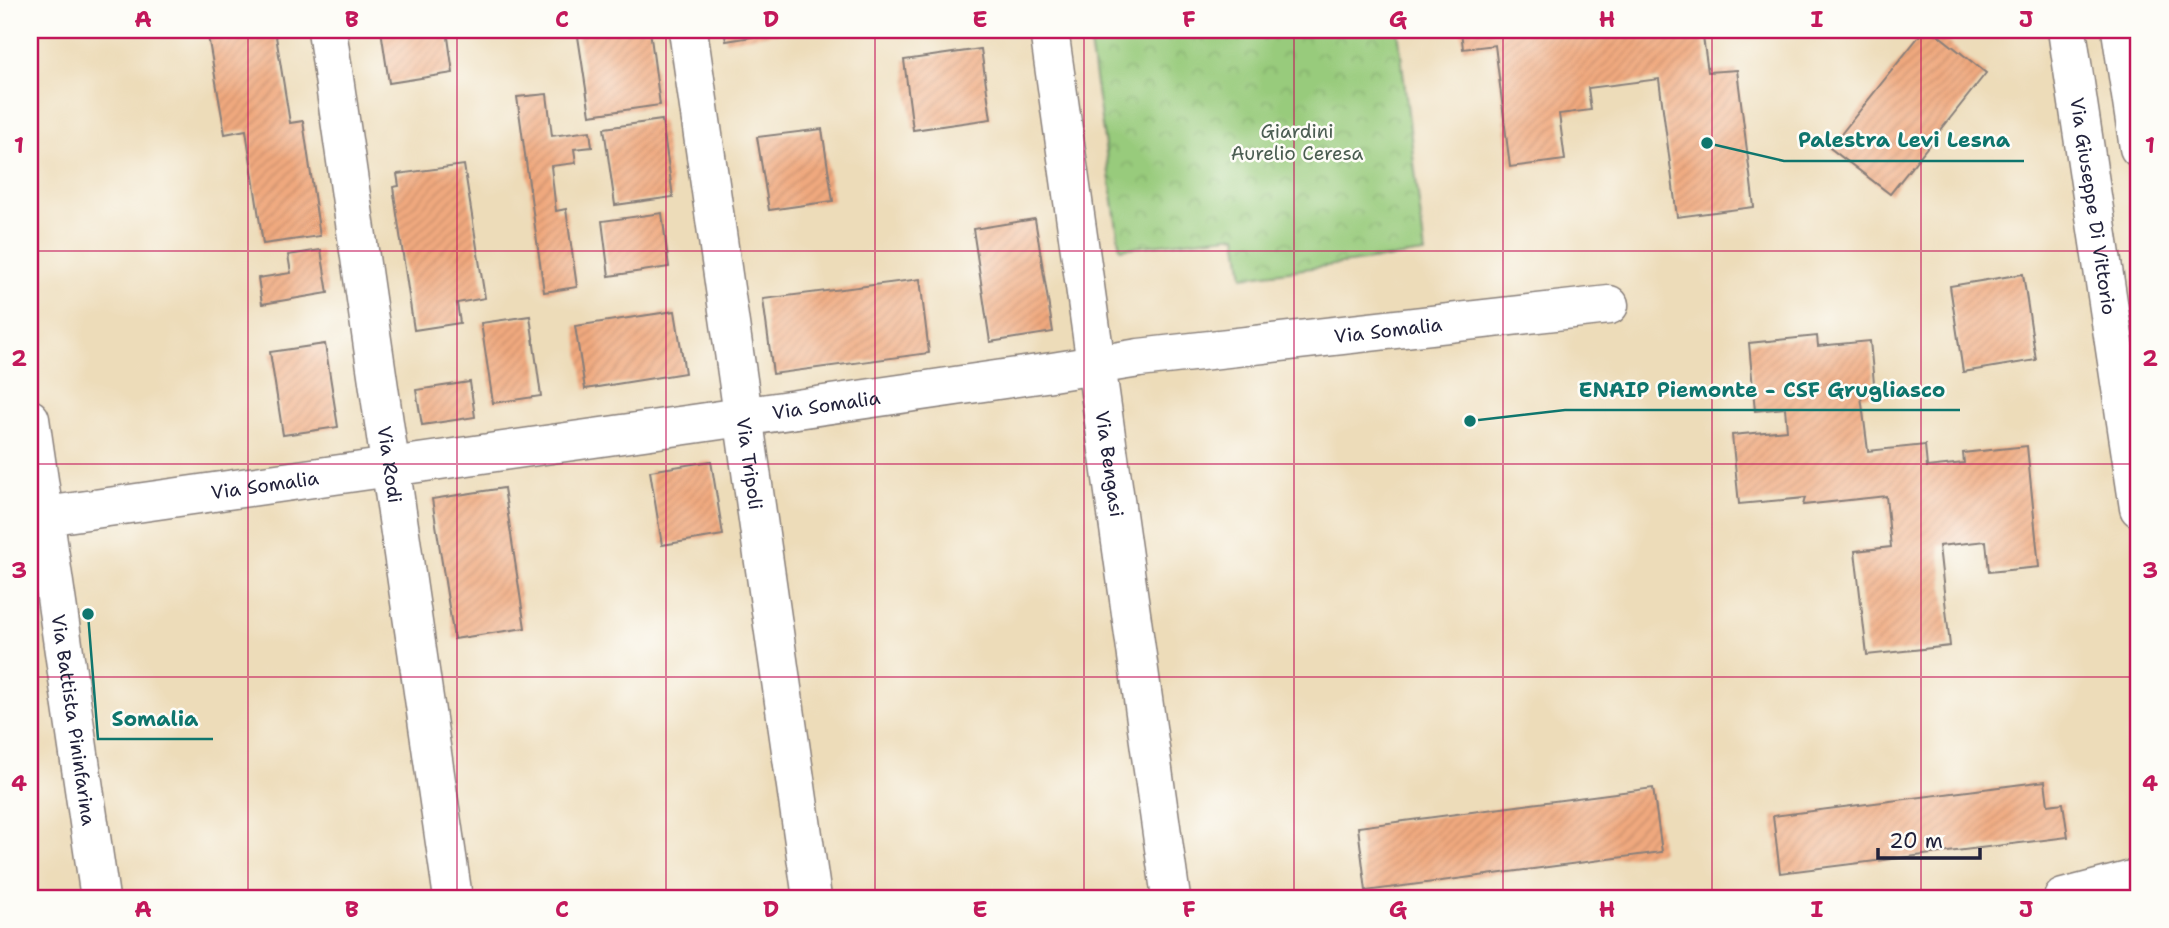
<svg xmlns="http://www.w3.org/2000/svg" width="2169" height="928" viewBox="0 0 2169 928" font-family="'Shantell Sans',sans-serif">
<defs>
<pattern id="park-crowns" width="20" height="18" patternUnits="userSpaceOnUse" patternTransform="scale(1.75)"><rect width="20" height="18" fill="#98cb7c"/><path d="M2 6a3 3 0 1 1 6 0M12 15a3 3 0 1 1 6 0" fill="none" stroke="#83ae6c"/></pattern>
<pattern id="building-hatch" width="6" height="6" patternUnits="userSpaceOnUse" patternTransform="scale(1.75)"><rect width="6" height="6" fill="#f0a97e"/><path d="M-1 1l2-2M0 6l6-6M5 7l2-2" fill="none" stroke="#ce916e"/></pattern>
</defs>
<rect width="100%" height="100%" fill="#fdfcf7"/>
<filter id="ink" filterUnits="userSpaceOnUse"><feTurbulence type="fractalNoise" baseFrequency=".0143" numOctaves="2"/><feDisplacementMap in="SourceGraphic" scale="14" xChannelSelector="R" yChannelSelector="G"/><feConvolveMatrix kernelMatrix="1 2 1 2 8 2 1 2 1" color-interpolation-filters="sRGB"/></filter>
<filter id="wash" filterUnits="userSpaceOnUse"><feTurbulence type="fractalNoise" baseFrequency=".00686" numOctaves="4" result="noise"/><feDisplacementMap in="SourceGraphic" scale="28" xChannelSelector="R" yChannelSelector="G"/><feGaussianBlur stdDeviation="1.57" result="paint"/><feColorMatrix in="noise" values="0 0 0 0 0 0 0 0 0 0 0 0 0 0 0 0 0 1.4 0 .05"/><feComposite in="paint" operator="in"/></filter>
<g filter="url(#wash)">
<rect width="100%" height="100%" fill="#eddcb9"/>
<!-- park -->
<polygon fill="url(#park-crowns)" stroke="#5d765c" stroke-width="2" points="1088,30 1398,30 1425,253 1243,277 1237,235 1120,249"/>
<g id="blocks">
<!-- building -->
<g fill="url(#building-hatch)">
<polygon points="207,30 275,30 290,123 303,121 320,236 263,244 246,130 225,134"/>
<polygon points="381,30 447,30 453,73 389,83"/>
<polygon points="577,30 650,30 660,105 590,115"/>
<polygon points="724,30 784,30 784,32 726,41"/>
<polygon points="1461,30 1702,30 1708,72 1737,70 1754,207 1677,217 1659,79 1588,88 1591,110 1559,114 1565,160 1510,167 1495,45 1463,49"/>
<polygon points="1924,30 1932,30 1986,73 1890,194 1830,148"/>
<polygon points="981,49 991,119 913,130 904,60"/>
<polygon points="547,94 552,136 590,131 592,147 574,149 576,163 551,166 556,211 566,209 577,287 544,292 517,97"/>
<polygon points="662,120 673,197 615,205 604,128"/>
<polygon points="822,129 833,201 769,210 757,137"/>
<polygon points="464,165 485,298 457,303 460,323 414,330 393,187 399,186 397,174"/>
<polygon points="662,213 669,267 609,276 602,221"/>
<polygon points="1035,219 1053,332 990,342 973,229"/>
<polygon points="321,250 328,293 262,304 258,278 291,273 288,255"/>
<polygon points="2023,274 2036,360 1963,372 1950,286"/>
<polygon points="920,279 929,353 773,374 763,299"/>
<polygon points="675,311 685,373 585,389 575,326"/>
<polygon points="530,316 541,396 493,403 481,323"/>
<polygon points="1817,336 1818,346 1870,341 1875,394 1861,396 1868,451 1925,445 1927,467 1964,463 1963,453 2027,446 2039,567 1989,572 1986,541 1939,546 1950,646 1867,655 1855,551 1891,547 1886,496 1803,505 1805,498 1739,504 1732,435 1787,430 1785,408 1755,411 1749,343"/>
<polygon points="325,344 338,427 283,435 270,352"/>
<polygon points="470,382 475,417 422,425 416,390"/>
<polygon points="711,461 723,535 662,545 650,471"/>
<polygon points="504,488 525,628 454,639 432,499"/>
<polygon points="2045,781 2048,805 2063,803 2068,837 1780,873 1773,816"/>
<polygon points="1653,788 1662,852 1366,891 1358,827"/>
</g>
</g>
</g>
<g filter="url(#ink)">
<use href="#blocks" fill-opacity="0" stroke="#887f7a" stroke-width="2"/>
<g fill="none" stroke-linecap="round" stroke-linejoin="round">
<!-- minor casing -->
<g stroke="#887f7a" stroke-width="41">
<g id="minor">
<path id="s1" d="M327 30 453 898"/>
<path id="s2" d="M688 30 812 898"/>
<path id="s3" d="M1049 30 1171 898"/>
<path id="s4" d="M2067 30 2139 508"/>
<polyline points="2121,30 2139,148"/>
<path id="s5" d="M30 419 100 898"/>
<path id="s6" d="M45 516 700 423 1052 372 1139 358 1609 305"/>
<polyline points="2063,898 2139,878"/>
</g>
</g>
<!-- minor -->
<use href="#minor" stroke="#fff" stroke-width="38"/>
</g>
</g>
<!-- grid -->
<path fill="none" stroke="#c2185b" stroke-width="2" stroke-opacity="0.55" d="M248 30V898M457 30V898M666 30V898M875 30V898M1084 30V898M1294 30V898M1503 30V898M1712 30V898M1921 30V898M30 251H2139M30 464H2139M30 677H2139"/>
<g text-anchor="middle" stroke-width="5" stroke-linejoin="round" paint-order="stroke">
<!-- park labels -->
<g font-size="19" fill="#4b5d52" stroke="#fdfcf7">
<text x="1297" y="138">Giardini<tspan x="1297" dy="22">Aurelio Ceresa</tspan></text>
</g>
<!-- street labels -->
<g font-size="19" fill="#22223b" stroke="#fdfcf7">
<text dy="7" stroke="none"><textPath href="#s4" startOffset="178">Via Giuseppe Di Vittorio</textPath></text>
<text dy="7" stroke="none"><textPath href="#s6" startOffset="1356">Via Somalia</textPath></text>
<text dy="7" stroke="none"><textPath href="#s6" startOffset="789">Via Somalia</textPath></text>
<text dy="7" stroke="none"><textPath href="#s1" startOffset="439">Via Rodi</textPath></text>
<text dy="7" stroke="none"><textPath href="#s2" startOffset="438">Via Tripoli</textPath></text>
<text dy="7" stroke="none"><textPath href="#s3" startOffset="438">Via Bengasi</textPath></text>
<text dy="7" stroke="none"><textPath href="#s6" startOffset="222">Via Somalia</textPath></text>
<text dy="7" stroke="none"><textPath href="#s5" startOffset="304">Via Battista Pininfarina</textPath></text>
</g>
</g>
<!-- callouts -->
<path fill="none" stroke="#0f766e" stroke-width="2.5" d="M1707 143L1784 161H2024M1470 421L1565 410H1960M88 614L98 739H213"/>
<g fill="#0f766e" stroke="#fdfcf7" stroke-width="2.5">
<circle cx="1707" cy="143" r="7"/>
<circle cx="1470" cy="421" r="7"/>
<circle cx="88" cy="614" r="7"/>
</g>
<g font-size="21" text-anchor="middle" font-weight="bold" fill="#0f766e" stroke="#fdfcf7" stroke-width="5" stroke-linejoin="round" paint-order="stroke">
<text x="1904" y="147">Palestra Levi Lesna</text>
<text x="1762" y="397">ENAIP Piemonte - CSF Grugliasco</text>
<text x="155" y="726">Somalia</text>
</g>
<!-- margin -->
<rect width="2169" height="928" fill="none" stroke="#fdfcf7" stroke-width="77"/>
<!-- scale -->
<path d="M1878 848v10h102v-10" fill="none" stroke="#22223b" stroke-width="3.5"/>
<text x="1889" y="848" font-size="21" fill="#22223b" stroke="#fdfcf7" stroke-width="5" paint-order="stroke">20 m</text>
<rect x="38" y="38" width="2092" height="852" fill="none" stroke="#c2185b" stroke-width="2.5"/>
<g font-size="23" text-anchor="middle" font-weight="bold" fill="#c2185b">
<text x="143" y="27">A</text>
<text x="352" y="27">B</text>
<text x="562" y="27">C</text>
<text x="771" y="27">D</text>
<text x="980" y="27">E</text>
<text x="1189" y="27">F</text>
<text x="1398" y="27">G</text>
<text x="1607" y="27">H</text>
<text x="1817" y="27">I</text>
<text x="2026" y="27">J</text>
<text x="19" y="153">1</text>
<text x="2150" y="153">1</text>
<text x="19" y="366">2</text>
<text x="2150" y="366">2</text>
<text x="19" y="578">3</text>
<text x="2150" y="578">3</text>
<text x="19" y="791">4</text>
<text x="2150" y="791">4</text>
<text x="143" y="917">A</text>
<text x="352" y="917">B</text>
<text x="562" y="917">C</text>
<text x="771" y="917">D</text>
<text x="980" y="917">E</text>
<text x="1189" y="917">F</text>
<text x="1398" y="917">G</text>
<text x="1607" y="917">H</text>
<text x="1817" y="917">I</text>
<text x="2026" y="917">J</text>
</g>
</svg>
